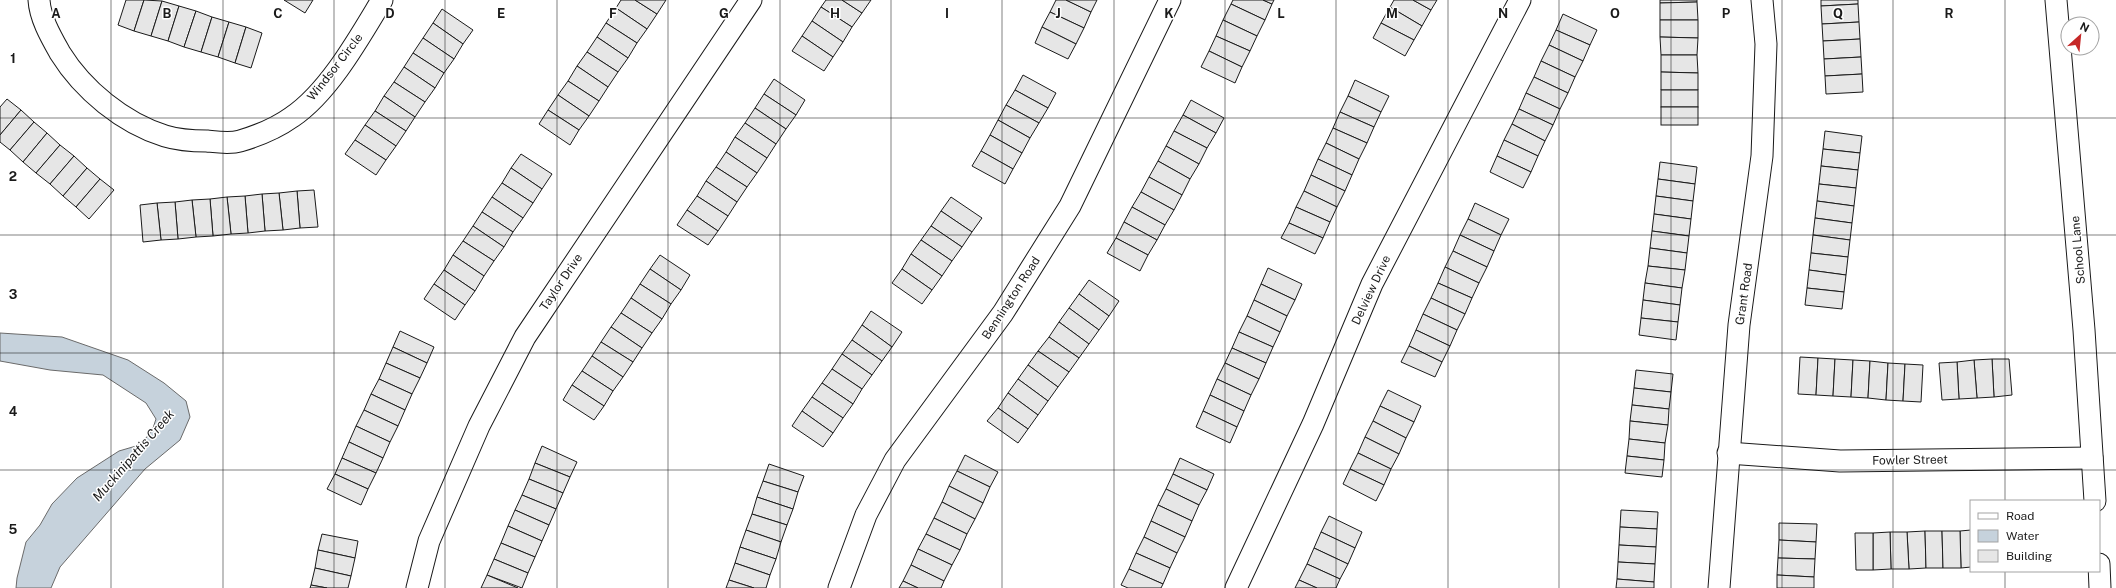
<svg xmlns="http://www.w3.org/2000/svg" width="2116" height="588" viewBox="0 0 2116 588" font-family="'Public Sans',sans-serif">
<rect width="100%" height="100%" fill="#fff"/>
<!-- water -->
<polygon fill="#c6d2dc" stroke="#6a6a6a" points="0,333 62,337 128,360 164,383 186,401 190,417 180,440 145,469 60,567 51,588 16,588 17,578 26,542 40,525 52,504 77,478 119,451 136,446 145,439 152,431 156,419 146,403 103,375 50,370 0,361"/>
<!-- building -->
<g fill="#e6e6e6" stroke="#1a1a1a">
<polygon points="126,0 144,0 134,31 118,25"/>
<polygon points="144,0 162,1 151,36 134,31"/>
<polygon points="284,0 313,0 305,13"/>
<polygon points="621,0 635,0 657,14 647,29 616,8"/>
<polygon points="635,0 666,0 657,14"/>
<polygon points="826,0 842,0 862,13 852,27 821,7"/>
<polygon points="842,0 871,0 862,13"/>
<polygon points="1056,0 1066,0 1091,12 1084,28 1050,12"/>
<polygon points="1066,0 1097,0 1091,12"/>
<polygon points="1233,0 1263,0 1272,4 1265,20 1231,4"/>
<polygon points="1263,0 1274,0 1272,4"/>
<polygon points="1394,0 1413,0 1431,10 1422,26 1390,7"/>
<polygon points="1413,0 1437,0 1431,10"/>
<polygon points="1660,0 1697,0 1697,2 1660,3"/>
<polygon points="1821,0 1858,0 1858,4 1821,6"/>
<polygon points="162,1 179,6 168,41 151,36"/>
<polygon points="1697,2 1698,20 1660,20 1660,3"/>
<polygon points="1231,4 1265,20 1257,36 1223,20"/>
<polygon points="1858,4 1859,22 1822,24 1821,6"/>
<polygon points="179,6 196,11 184,47 168,41"/>
<polygon points="821,7 852,27 843,42 812,21"/>
<polygon points="1390,7 1422,26 1414,40 1381,23"/>
<polygon points="616,8 647,29 637,43 606,23"/>
<polygon points="442,9 473,30 463,44 433,23"/>
<polygon points="196,11 212,17 201,52 184,47"/>
<polygon points="1050,12 1084,28 1076,44 1042,27"/>
<polygon points="1563,14 1597,30 1590,45 1556,30"/>
<polygon points="212,17 229,22 218,57 201,52"/>
<polygon points="1223,20 1257,36 1250,51 1216,36"/>
<polygon points="1660,20 1698,20 1698,38 1660,37"/>
<polygon points="812,21 843,42 833,57 802,36"/>
<polygon points="229,22 246,27 235,63 218,57"/>
<polygon points="1859,22 1860,39 1823,41 1822,24"/>
<polygon points="433,23 463,44 454,59 423,38"/>
<polygon points="606,23 637,43 628,58 597,37"/>
<polygon points="1381,23 1414,40 1405,56 1373,38"/>
<polygon points="246,27 262,33 251,68 235,63"/>
<polygon points="1042,27 1076,44 1068,59 1035,43"/>
<polygon points="1556,30 1590,45 1583,61 1549,45"/>
<polygon points="802,36 833,57 824,71 792,51"/>
<polygon points="1216,36 1250,51 1242,67 1209,51"/>
<polygon points="597,37 628,58 618,72 587,52"/>
<polygon points="1660,37 1698,38 1697,55 1661,55"/>
<polygon points="423,38 454,59 444,73 413,53"/>
<polygon points="1860,39 1861,57 1824,59 1823,41"/>
<polygon points="1549,45 1583,61 1575,77 1541,61"/>
<polygon points="1209,51 1242,67 1235,83 1201,67"/>
<polygon points="587,52 618,72 608,87 577,66"/>
<polygon points="413,53 444,73 435,88 404,67"/>
<polygon points="1661,55 1697,55 1698,73 1661,72"/>
<polygon points="1861,57 1862,74 1825,76 1824,59"/>
<polygon points="1541,61 1575,77 1568,93 1534,77"/>
<polygon points="577,66 608,87 599,101 568,81"/>
<polygon points="404,67 435,88 425,102 394,82"/>
<polygon points="1661,72 1698,73 1698,90 1661,90"/>
<polygon points="1862,74 1863,92 1826,94 1825,76"/>
<polygon points="1023,75 1056,93 1048,108 1015,90"/>
<polygon points="1534,77 1568,93 1560,109 1526,93"/>
<polygon points="774,79 805,100 796,115 764,94"/>
<polygon points="1355,80 1389,96 1381,112 1348,96"/>
<polygon points="568,81 599,101 589,116 558,95"/>
<polygon points="394,82 425,102 415,117 384,96"/>
<polygon points="1015,90 1048,108 1039,123 1006,105"/>
<rect x="1661" y="90" width="37" height="17"/>
<polygon points="1526,93 1560,109 1553,125 1519,109"/>
<polygon points="764,94 796,115 786,129 755,108"/>
<polygon points="558,95 589,116 579,130 548,110"/>
<polygon points="384,96 415,117 406,131 375,111"/>
<polygon points="1348,96 1381,112 1374,127 1340,112"/>
<polygon points="7,99 21,110 0,135 0,107"/>
<polygon points="1191,100 1224,118 1216,133 1183,115"/>
<polygon points="1006,105 1039,123 1030,138 998,120"/>
<rect x="1661" y="107" width="37" height="18"/>
<polygon points="755,108 786,129 776,144 745,123"/>
<polygon points="1519,109 1553,125 1545,141 1512,124"/>
<polygon points="21,110 34,122 10,150 0,142 0,135"/>
<polygon points="548,110 579,130 570,145 539,124"/>
<polygon points="375,111 406,131 396,146 365,125"/>
<polygon points="1340,112 1374,127 1367,143 1333,128"/>
<polygon points="1183,115 1216,133 1207,148 1174,131"/>
<polygon points="998,120 1030,138 1022,153 990,135"/>
<polygon points="34,122 47,133 23,162 10,150"/>
<polygon points="745,123 776,144 767,158 735,137"/>
<polygon points="1512,124 1545,141 1538,156 1504,140"/>
<polygon points="365,125 396,146 386,160 355,140"/>
<polygon points="1333,128 1367,143 1359,159 1326,143"/>
<polygon points="1174,131 1207,148 1199,164 1166,146"/>
<polygon points="1825,131 1862,136 1860,153 1823,149"/>
<polygon points="47,133 60,145 36,173 23,162"/>
<polygon points="990,135 1022,153 1013,169 981,151"/>
<polygon points="735,137 767,158 757,173 726,152"/>
<polygon points="355,140 386,160 376,175 345,154"/>
<polygon points="1504,140 1538,156 1531,172 1497,156"/>
<polygon points="1326,143 1359,159 1352,175 1318,159"/>
<polygon points="60,145 74,156 50,184 36,173"/>
<polygon points="1166,146 1199,164 1190,179 1158,161"/>
<polygon points="1823,149 1860,153 1858,170 1821,166"/>
<polygon points="981,151 1013,169 1005,184 972,166"/>
<polygon points="726,152 757,173 747,187 716,167"/>
<polygon points="521,154 552,174 542,189 511,168"/>
<polygon points="74,156 87,168 63,196 50,184"/>
<polygon points="1497,156 1531,172 1523,188 1490,172"/>
<polygon points="1318,159 1352,175 1345,191 1311,175"/>
<polygon points="1158,161 1190,179 1182,195 1149,177"/>
<polygon points="1660,162 1697,167 1695,184 1658,179"/>
<polygon points="1821,166 1858,170 1856,188 1819,184"/>
<polygon points="716,167 747,187 737,202 706,181"/>
<polygon points="87,168 100,179 76,207 63,196"/>
<polygon points="511,168 542,189 533,203 502,183"/>
<polygon points="1311,175 1345,191 1337,207 1304,191"/>
<polygon points="1149,177 1182,195 1174,210 1141,192"/>
<polygon points="100,179 114,190 89,219 76,207"/>
<polygon points="1658,179 1695,184 1693,201 1656,196"/>
<polygon points="706,181 737,202 728,216 697,196"/>
<polygon points="502,183 533,203 523,218 492,197"/>
<polygon points="1819,184 1856,188 1854,206 1817,201"/>
<polygon points="314,190 318,227 300,228 297,191"/>
<polygon points="297,191 300,228 283,230 279,193"/>
<polygon points="1304,191 1337,207 1330,222 1296,207"/>
<polygon points="1141,192 1174,210 1165,225 1132,207"/>
<polygon points="279,193 283,230 265,231 262,194"/>
<polygon points="262,194 265,231 248,233 245,196"/>
<polygon points="245,196 248,233 231,234 227,197"/>
<polygon points="697,196 728,216 718,231 687,210"/>
<polygon points="1656,196 1693,201 1691,219 1654,214"/>
<polygon points="227,197 231,234 213,236 210,199"/>
<polygon points="492,197 523,218 513,232 482,212"/>
<polygon points="951,197 982,218 972,232 941,211"/>
<polygon points="210,199 213,236 196,237 192,200"/>
<polygon points="192,200 196,237 178,239 175,202"/>
<polygon points="1817,201 1854,206 1852,223 1815,218"/>
<polygon points="175,202 178,239 161,240 157,203"/>
<polygon points="157,203 161,240 143,242 140,205"/>
<polygon points="1475,203 1509,219 1501,235 1468,219"/>
<polygon points="1132,207 1165,225 1157,240 1124,222"/>
<polygon points="1296,207 1330,222 1323,238 1289,223"/>
<polygon points="687,210 718,231 708,245 677,225"/>
<polygon points="941,211 972,232 962,247 931,226"/>
<polygon points="482,212 513,232 504,247 473,226"/>
<polygon points="1654,214 1691,219 1689,236 1652,231"/>
<polygon points="1815,218 1852,223 1850,240 1813,235"/>
<polygon points="1468,219 1501,235 1494,251 1460,235"/>
<polygon points="1124,222 1157,240 1148,255 1116,238"/>
<polygon points="1289,223 1323,238 1315,254 1281,238"/>
<polygon points="473,226 504,247 494,261 463,241"/>
<polygon points="931,226 962,247 952,261 921,240"/>
<polygon points="1652,231 1689,236 1687,253 1650,248"/>
<polygon points="1460,235 1494,251 1487,267 1453,251"/>
<polygon points="1813,235 1850,240 1848,257 1811,253"/>
<polygon points="1116,238 1148,255 1140,271 1107,253"/>
<polygon points="921,240 952,261 942,276 911,254"/>
<polygon points="463,241 494,261 484,276 453,255"/>
<polygon points="1650,248 1687,253 1685,270 1648,266"/>
<polygon points="1453,251 1487,267 1479,283 1445,267"/>
<polygon points="1811,253 1848,257 1846,275 1809,270"/>
<polygon points="911,254 942,276 932,290 902,269"/>
<polygon points="453,255 484,276 475,291 444,270"/>
<polygon points="660,255 690,275 681,290 650,269"/>
<polygon points="1648,266 1685,270 1682,288 1645,283"/>
<polygon points="1445,267 1479,283 1472,298 1438,283"/>
<polygon points="1268,268 1302,284 1295,300 1261,284"/>
<polygon points="650,269 681,290 671,304 640,284"/>
<polygon points="902,269 932,290 922,304 892,283"/>
<polygon points="444,270 475,291 465,305 434,284"/>
<polygon points="1809,270 1846,275 1844,292 1807,288"/>
<polygon points="1089,280 1119,301 1109,316 1079,294"/>
<polygon points="1438,283 1472,298 1465,314 1431,298"/>
<polygon points="1645,283 1682,288 1680,305 1643,300"/>
<polygon points="434,284 465,305 455,320 424,299"/>
<polygon points="640,284 671,304 662,319 631,298"/>
<polygon points="1261,284 1295,300 1287,316 1254,300"/>
<polygon points="1807,288 1844,292 1842,309 1805,305"/>
<polygon points="1079,294 1109,316 1099,330 1069,308"/>
<polygon points="631,298 662,319 652,333 621,313"/>
<polygon points="1431,298 1465,314 1457,330 1423,314"/>
<polygon points="1254,300 1287,316 1280,332 1247,316"/>
<polygon points="1643,300 1680,305 1678,322 1641,318"/>
<polygon points="1069,308 1099,330 1089,344 1059,322"/>
<polygon points="871,311 902,332 892,347 862,325"/>
<polygon points="621,313 652,333 642,348 611,327"/>
<polygon points="1423,314 1457,330 1450,346 1416,330"/>
<polygon points="1247,316 1280,332 1273,347 1239,332"/>
<polygon points="1641,318 1678,322 1676,340 1639,335"/>
<polygon points="1059,322 1089,344 1079,358 1049,337"/>
<polygon points="862,325 892,347 882,361 852,340"/>
<polygon points="611,327 642,348 633,362 601,342"/>
<polygon points="1416,330 1450,346 1442,362 1409,346"/>
<polygon points="400,331 434,347 427,363 393,347"/>
<polygon points="1239,332 1273,347 1266,363 1232,348"/>
<polygon points="1049,337 1079,358 1069,372 1038,351"/>
<polygon points="852,340 882,361 872,375 842,354"/>
<polygon points="601,342 633,362 623,377 592,356"/>
<polygon points="1409,346 1442,362 1435,377 1401,362"/>
<polygon points="393,347 427,363 420,378 386,363"/>
<polygon points="1232,348 1266,363 1259,379 1225,363"/>
<polygon points="1038,351 1069,372 1058,387 1028,365"/>
<polygon points="842,354 872,375 862,389 832,369"/>
<polygon points="592,356 623,377 613,391 582,371"/>
<polygon points="1800,357 1818,358 1816,395 1798,394"/>
<polygon points="1818,358 1835,359 1833,396 1816,395"/>
<polygon points="1835,359 1853,360 1851,397 1833,396"/>
<polygon points="1992,359 2009,359 2012,395 1994,397"/>
<polygon points="1992,359 1994,397 1977,398 1974,360"/>
<polygon points="1853,360 1870,361 1868,398 1851,397"/>
<polygon points="1974,360 1977,398 1959,399 1957,362"/>
<polygon points="1870,361 1888,363 1886,400 1868,398"/>
<polygon points="1957,362 1959,399 1942,400 1939,363"/>
<polygon points="386,363 420,378 412,394 379,379"/>
<polygon points="1225,363 1259,379 1251,395 1217,379"/>
<polygon points="1888,363 1905,364 1903,401 1886,400"/>
<polygon points="1905,364 1923,365 1921,402 1903,401"/>
<polygon points="1028,365 1058,387 1048,401 1018,379"/>
<polygon points="832,369 862,389 853,404 822,383"/>
<polygon points="1636,370 1673,374 1671,392 1634,388"/>
<polygon points="582,371 613,391 604,406 572,385"/>
<polygon points="379,379 412,394 405,410 371,394"/>
<polygon points="1018,379 1048,401 1038,415 1008,393"/>
<polygon points="1217,379 1251,395 1244,411 1210,395"/>
<polygon points="822,383 853,404 843,418 812,397"/>
<polygon points="572,385 604,406 594,420 563,400"/>
<polygon points="1634,388 1671,392 1669,409 1632,405"/>
<polygon points="1388,390 1421,406 1414,422 1380,406"/>
<polygon points="1008,393 1038,415 1028,429 998,408"/>
<polygon points="371,394 405,410 398,426 364,410"/>
<polygon points="1210,395 1244,411 1237,427 1203,411"/>
<polygon points="812,397 843,418 833,433 802,411"/>
<polygon points="1632,405 1669,409 1668,425 1630,421"/>
<polygon points="1380,406 1414,422 1406,438 1373,421"/>
<polygon points="998,408 1028,429 1018,443 987,421"/>
<polygon points="364,410 398,426 390,442 356,426"/>
<polygon points="802,411 833,433 823,447 792,426"/>
<polygon points="1203,411 1237,427 1230,443 1196,427"/>
<polygon points="1373,421 1406,438 1399,454 1365,437"/>
<polygon points="1630,421 1668,425 1665,443 1629,439"/>
<polygon points="356,426 390,442 383,458 349,442"/>
<polygon points="1365,437 1399,454 1391,469 1358,453"/>
<polygon points="1629,439 1665,443 1664,460 1627,456"/>
<polygon points="349,442 383,458 376,473 342,458"/>
<polygon points="542,446 577,462 570,477 535,463"/>
<polygon points="1358,453 1391,469 1384,485 1350,469"/>
<polygon points="965,455 998,472 990,487 957,471"/>
<polygon points="1627,456 1664,460 1662,477 1625,473"/>
<polygon points="342,458 376,473 368,489 335,474"/>
<polygon points="1180,458 1214,474 1207,490 1173,474"/>
<polygon points="535,463 570,477 563,493 529,479"/>
<polygon points="769,464 804,476 798,492 763,481"/>
<polygon points="1350,469 1384,485 1376,501 1343,484"/>
<polygon points="957,471 990,487 983,503 949,486"/>
<polygon points="335,474 368,489 361,505 327,489"/>
<polygon points="1173,474 1207,490 1199,505 1166,489"/>
<polygon points="529,479 563,493 556,509 522,495"/>
<polygon points="763,481 798,492 793,509 757,497"/>
<polygon points="949,486 983,503 975,519 942,502"/>
<polygon points="1166,489 1199,505 1192,521 1158,505"/>
<polygon points="522,495 556,509 549,525 515,510"/>
<polygon points="757,497 793,509 787,525 752,514"/>
<polygon points="942,502 975,519 967,534 934,518"/>
<polygon points="1158,505 1192,521 1185,537 1151,521"/>
<polygon points="515,510 549,525 542,541 508,526"/>
<polygon points="1621,510 1658,512 1657,529 1620,527"/>
<polygon points="752,514 787,525 781,542 746,530"/>
<polygon points="1329,516 1362,532 1355,548 1321,532"/>
<polygon points="934,518 967,534 960,550 926,534"/>
<polygon points="1151,521 1185,537 1177,553 1144,537"/>
<polygon points="1779,523 1817,524 1816,542 1779,540"/>
<polygon points="508,526 542,541 535,557 501,543"/>
<polygon points="1620,527 1657,529 1656,547 1619,545"/>
<polygon points="746,530 781,542 776,559 740,547"/>
<polygon points="1971,530 1971,567 1961,568 1960,531"/>
<polygon points="1925,531 1926,568 1909,569 1907,532"/>
<polygon points="1925,531 1942,531 1943,568 1926,568"/>
<polygon points="1942,531 1960,531 1961,568 1943,568"/>
<polygon points="1321,532 1355,548 1348,564 1314,548"/>
<polygon points="1890,532 1907,532 1909,569 1891,569"/>
<polygon points="1890,532 1891,569 1873,570 1873,533"/>
<polygon points="1855,533 1873,533 1873,570 1856,570"/>
<polygon points="322,534 358,541 355,558 318,550"/>
<polygon points="926,534 960,550 952,565 918,549"/>
<polygon points="1144,537 1177,553 1170,568 1136,553"/>
<polygon points="1779,540 1816,542 1815,559 1778,558"/>
<polygon points="501,543 535,557 528,573 494,559"/>
<polygon points="1619,545 1656,547 1655,564 1618,562"/>
<polygon points="740,547 776,559 770,575 735,563"/>
<polygon points="1314,548 1348,564 1340,579 1307,564"/>
<polygon points="918,549 952,565 944,581 911,565"/>
<polygon points="318,550 355,558 351,576 315,568"/>
<polygon points="1136,553 1170,568 1163,584 1129,569"/>
<polygon points="1778,558 1815,559 1814,577 1777,575"/>
<polygon points="494,559 528,573 522,588 487,575"/>
<polygon points="1618,562 1655,564 1654,582 1617,579"/>
<polygon points="735,563 770,575 766,588 754,588 729,580"/>
<polygon points="1307,564 1340,579 1336,588 1317,588 1299,580"/>
<polygon points="911,565 944,581 941,588 918,588 903,581"/>
<polygon points="315,568 351,576 348,588 327,588 311,585"/>
<polygon points="1129,569 1163,584 1161,588 1128,588 1121,585"/>
<polygon points="487,575 518,588 481,588"/>
<polygon points="1777,575 1814,577 1814,588 1777,588"/>
<polygon points="1617,579 1654,582 1654,588 1616,588"/>
<polygon points="729,580 754,588 726,588"/>
<polygon points="1299,580 1317,588 1295,588"/>
<polygon points="903,581 918,588 899,588"/>
<polygon points="311,585 327,588 310,588"/>
</g>
<g fill="none" stroke-linecap="round" stroke-linejoin="round">
<!-- street casing -->
<g stroke="#1a1a1a" stroke-width="23">
<g id="street">
<path d="M39 0C40 18 51 37 60 53 83 90 123 123 165 136 178 140 193 141 207 141 217 142 230 144 240 141 257 136 278 127 292 117 329 92 359 38 382 0"/>
<polyline points="2056,0 2084,330 2095,501"/>
<polyline points="1728,453 1840,461 2092,458"/>
<polyline points="2099,564 2100,588"/>
<polyline points="417,588 429,541 479,426 525,337 751,0"/>
<polyline points="839,588 866,515 895,460 1003,313 1070,206 1170,0"/>
<polyline points="1236,588 1313,424 1372,284 1520,0"/>
<polyline points="1719,588 1739,325 1762,156 1766,44 1762,0"/>
</g>
</g>
<!-- street -->
<use href="#street" stroke="#fff" stroke-width="21"/>
</g>
<!-- grid -->
<path fill="none" stroke="#1a1a1a" stroke-width="1" stroke-opacity="0.55" d="M111 0V588M223 0V588M334 0V588M445 0V588M557 0V588M668 0V588M780 0V588M891 0V588M1002 0V588M1114 0V588M1225 0V588M1336 0V588M1448 0V588M1559 0V588M1671 0V588M1782 0V588M1893 0V588M2005 0V501M0 118H2116M0 235H2116M0 353H2116M0 470H2116M2005 571V588"/>
<g text-anchor="middle" stroke-width="3" stroke-linejoin="round" paint-order="stroke">
<!-- street labels -->
<g font-size="12" fill="#1a1a1a" stroke="#fff">
<text transform="translate(335 67) rotate(-52)" y="4">Windsor Circle</text>
<text transform="translate(2078 250) rotate(-95)" y="4">School Lane</text>
<text transform="translate(561 282) rotate(-56)" y="4">Taylor Drive</text>
<text transform="translate(1371 290) rotate(-65)" y="4">Delview Drive</text>
<text transform="translate(1744 294) rotate(-82)" y="4">Grant Road</text>
<text transform="translate(1011 298) rotate(-57)" y="4">Bennington Road</text>
<text transform="translate(1910 460) rotate(-1)" y="4">Fowler Street</text>
</g>
<!-- water labels -->
<g font-size="13" font-style="italic" fill="#1a1a1a" stroke="#fff">
<text transform="translate(133 455) rotate(-49)" y="5">Muckinipattis Creek</text>
</g>
</g>
<g font-size="13" text-anchor="middle" font-weight="bold" fill="#1a1a1a" stroke="#fff" stroke-width="3" stroke-linejoin="round" paint-order="stroke">
<text x="56" y="18">A</text>
<text x="167" y="18">B</text>
<text x="278" y="18">C</text>
<text x="390" y="18">D</text>
<text x="501" y="18">E</text>
<text x="613" y="18">F</text>
<text x="724" y="18">G</text>
<text x="835" y="18">H</text>
<text x="947" y="18">I</text>
<text x="1058" y="18">J</text>
<text x="1169" y="18">K</text>
<text x="1281" y="18">L</text>
<text x="1392" y="18">M</text>
<text x="1503" y="18">N</text>
<text x="1615" y="18">O</text>
<text x="1726" y="18">P</text>
<text x="1838" y="18">Q</text>
<text x="1949" y="18">R</text>
<text x="13" y="63">1</text>
<text x="13" y="181">2</text>
<text x="13" y="299">3</text>
<text x="13" y="416">4</text>
<text x="13" y="534">5</text>
</g>
<!-- legend -->
<rect x="1970" y="500" width="130" height="72" fill="#ffffff" stroke="#a3a3a3"/>
<rect x="1978" y="513" width="20" height="6" fill="#ffffff" stroke="#a3a3a3"/>
<text x="2006" y="520" font-size="12" fill="#1a1a1a">Road</text>
<rect x="1978" y="530" width="20" height="12" fill="#c6d2dc" stroke="#a3a3a3"/>
<text x="2006" y="540" font-size="12" fill="#1a1a1a">Water</text>
<rect x="1978" y="550" width="20" height="12" fill="#e6e6e6" stroke="#a3a3a3"/>
<text x="2006" y="560" font-size="12" fill="#1a1a1a">Building</text>
<!-- north arrow -->
<g transform="translate(2080 36) rotate(27)"><circle r="19" fill="#ffffff" stroke="#a3a3a3"/>
<path d="M0-3L7 15L0 10L-7 15Z" fill="#c62828"/>
<text y="-6" font-size="11" font-weight="bold" text-anchor="middle" fill="#1a1a1a">N</text>
</g>
</svg>
